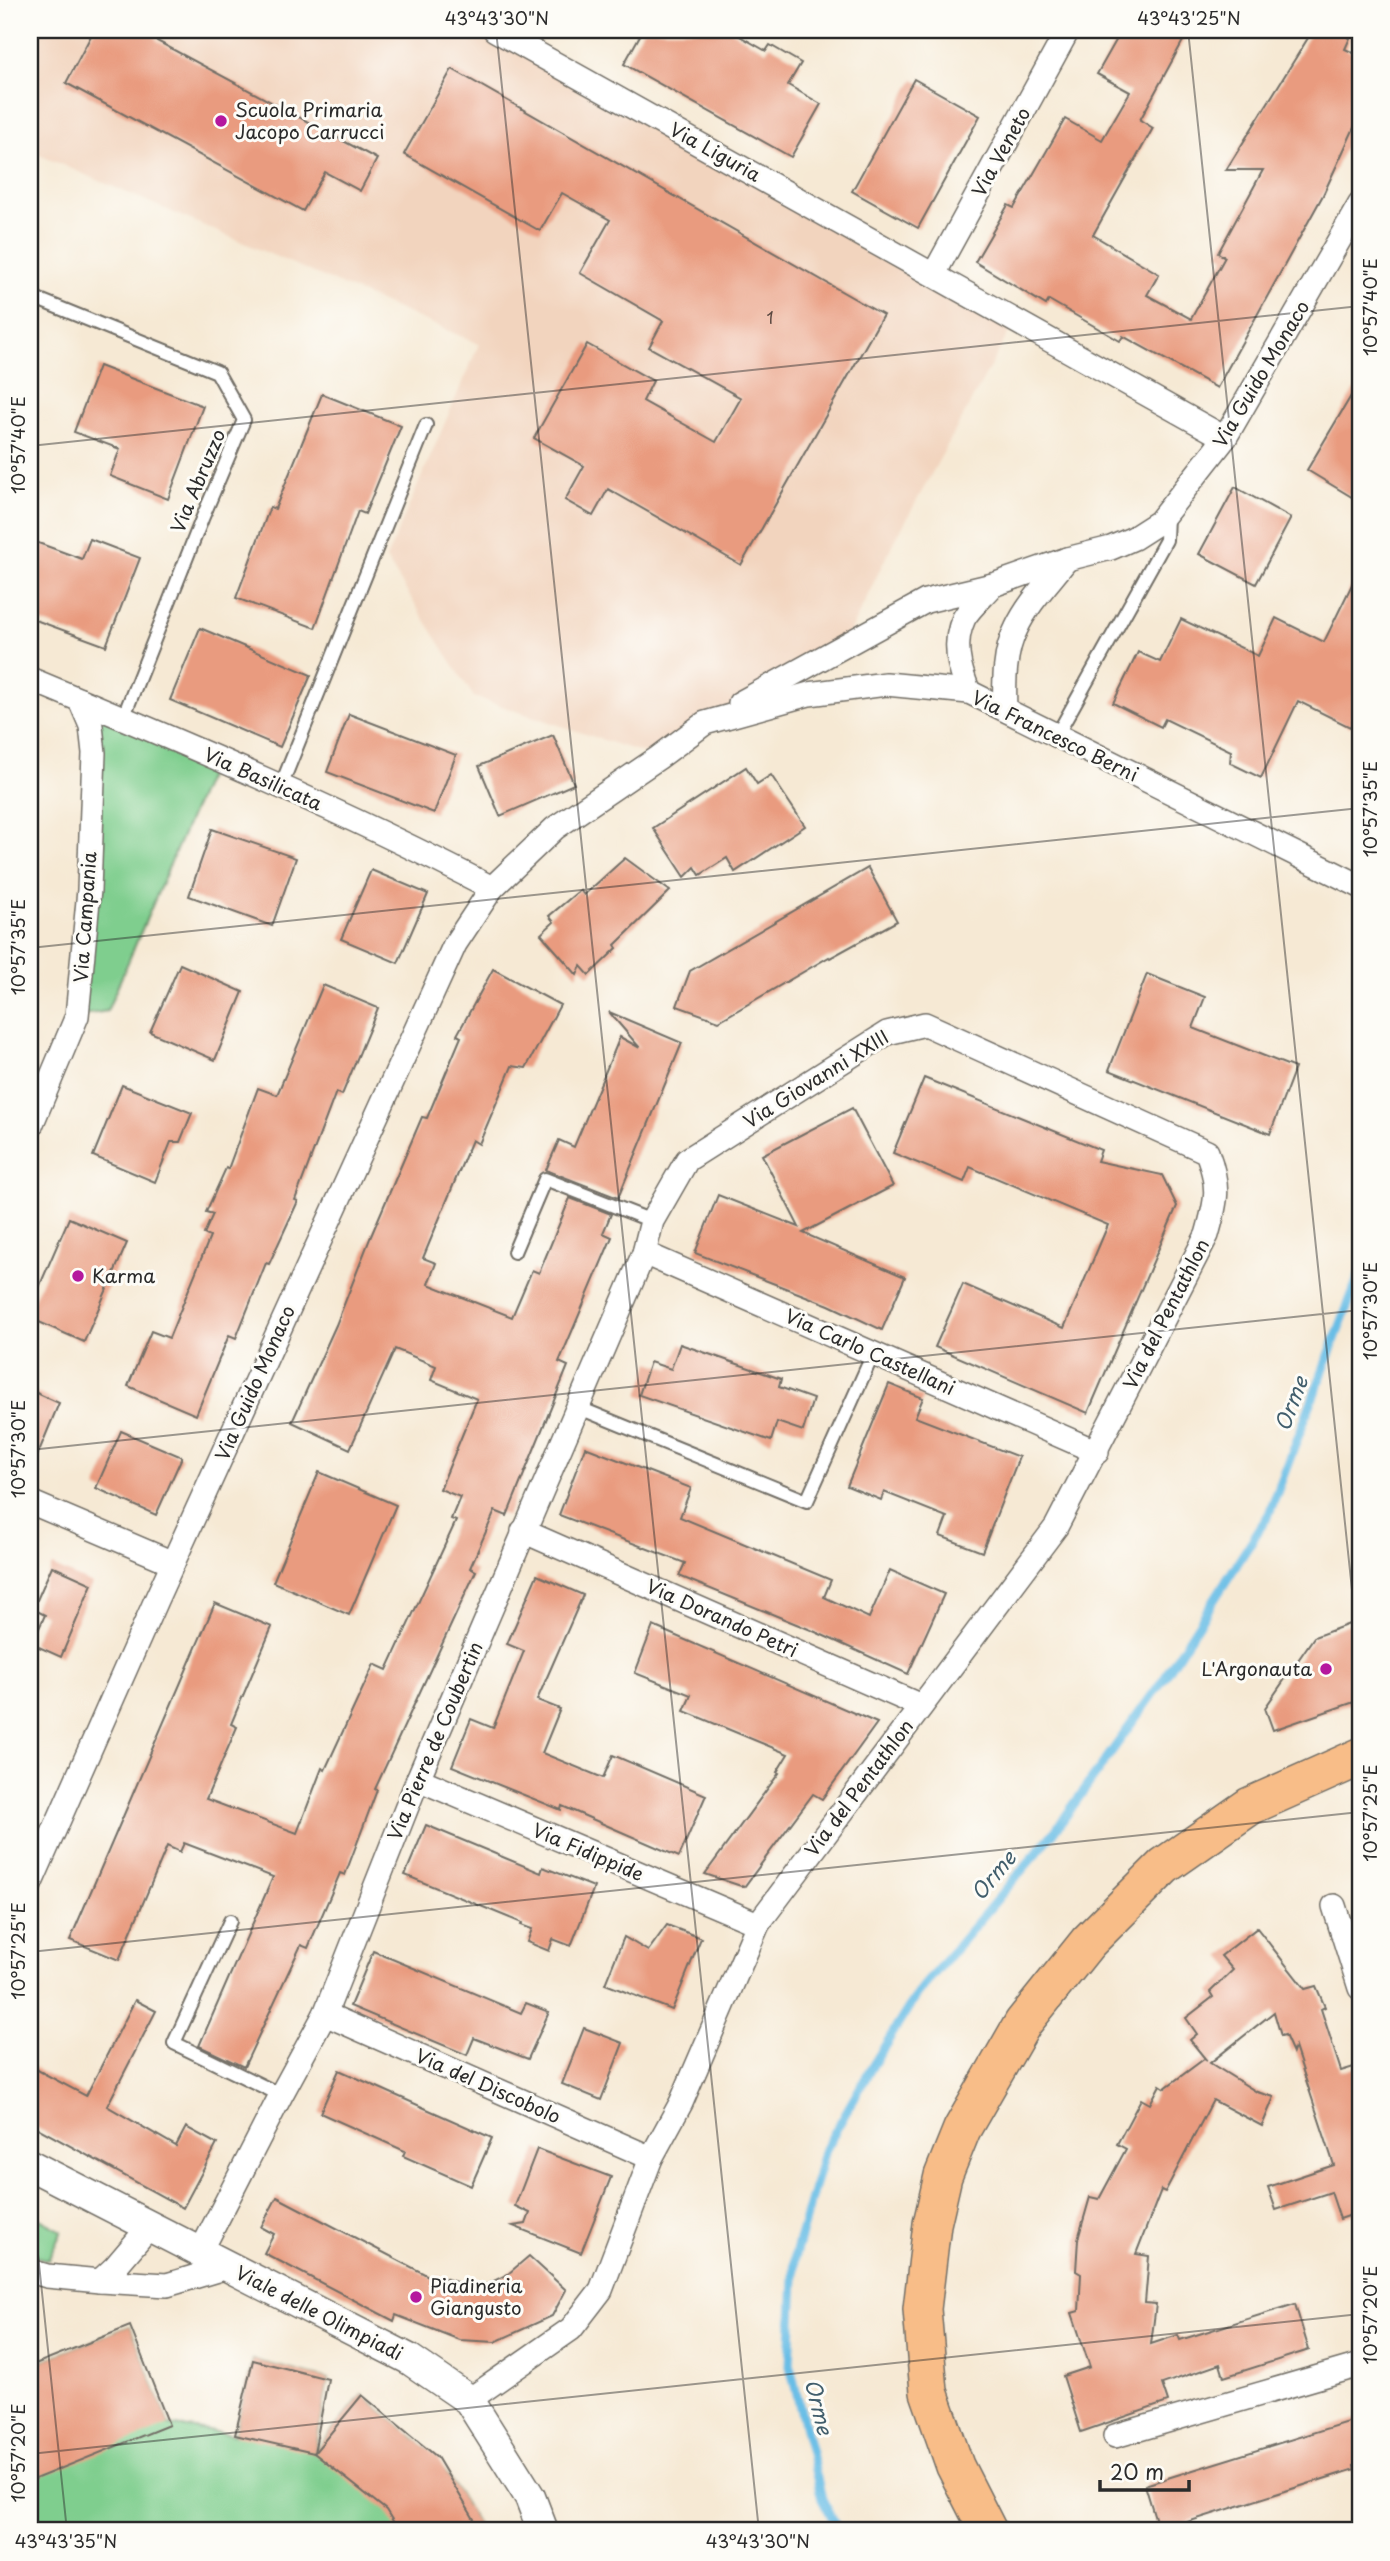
<svg xmlns="http://www.w3.org/2000/svg" width="1390" height="2561" viewBox="0 0 1390 2561" font-family="'Playpen Sans',sans-serif">
<rect width="100%" height="100%" fill="#fdfcf7"/>
<filter id="ink" filterUnits="userSpaceOnUse"><feTurbulence type="fractalNoise" baseFrequency=".0143" numOctaves="2"/><feDisplacementMap in="SourceGraphic" scale="14" xChannelSelector="R" yChannelSelector="G"/><feConvolveMatrix kernelMatrix="1 2 1 2 8 2 1 2 1" color-interpolation-filters="sRGB"/></filter>
<filter id="wash" filterUnits="userSpaceOnUse"><feTurbulence type="fractalNoise" baseFrequency=".00686" numOctaves="4" result="noise"/><feDisplacementMap in="SourceGraphic" scale="28" xChannelSelector="R" yChannelSelector="G"/><feGaussianBlur stdDeviation="1.57" result="paint"/><feColorMatrix in="noise" values="0 0 0 0 0 0 0 0 0 0 0 0 0 0 0 0 0 1.4 0 .05"/><feComposite in="paint" operator="in"/></filter>
<g filter="url(#wash)">
<rect width="100%" height="100%" fill="#f6e9d4"/>
<!-- built -->
<polygon fill="#f2d4be" points="39,30 495,30 1014,323 886,557 843,647 658,758 474,697 386,559 479,344 30,151 30,45"/>
<!-- green -->
<g fill="#7fce8e" stroke="#557c5c" stroke-width="2">
<polygon points="80,700 216,757 107,1011 77,1016 94,753"/>
<polygon points="30,2214 62,2231 48,2260 30,2255"/>
<polygon points="130,2326 169,2425 235,2435 253,2360 328,2379 315,2452 362,2395 428,2450 447,2474 481,2531 30,2531 30,2366"/>
</g>
<g fill="none" stroke-linecap="round" stroke-linejoin="round">
<!-- stream -->
<polyline stroke="#69bee6" stroke-width="9" points="839,2531 822,2499 790,2366 795,2255 825,2149 873,2065 917,1994 1055,1831 1162,1681 1269,1514 1360,1273"/>
</g>
<g id="blocks">
<!-- building -->
<g fill="#e99b7f">
<polygon points="94,30 151,30 157,41 377,159 360,191 325,172 303,211 66,83"/>
<polygon points="643,30 729,30 766,51 770,45 801,63 788,85 821,104 791,157 624,64"/>
<polygon points="1122,30 1167,30 1184,39 1140,120 1153,128 1093,235 1159,274 1147,295 1191,319 1225,257 1218,253 1263,170 1226,170 1313,30 1335,30 1350,38 1345,49 1360,56 1360,115 1323,195 1217,388 1123,336 1120,341 1049,300 1046,305 975,262 1008,205 1014,208 1065,119 1102,140 1130,92 1097,74"/>
<polygon points="452,69 883,315 741,565 608,489 593,516 565,500 584,466 534,438 587,344 653,381 643,401 716,442 741,398 649,347 663,321 580,273 610,220 562,193 540,231 404,154"/>
<polygon points="914,79 980,116 918,228 852,191"/>
<polygon points="99,366 203,406 168,499 110,476 120,449 74,432"/>
<polygon points="1360,381 1360,502 1307,470"/>
<polygon points="322,394 401,426 365,514 358,511 315,628 236,598 270,507 275,509"/>
<polygon points="1235,487 1291,518 1256,584 1199,554"/>
<polygon points="90,539 140,558 106,646 30,618 30,540 82,559"/>
<polygon points="1360,568 1360,707 1350,727 1298,701 1261,778 1230,763 1231,751 1165,719 1161,727 1113,703 1138,652 1160,662 1181,619 1258,656 1276,618 1324,642"/>
<polygon points="200,628 311,675 280,747 170,700"/>
<polygon points="349,714 456,755 434,813 327,772"/>
<polygon points="553,735 574,784 500,816 479,766"/>
<polygon points="746,767 757,784 771,775 805,826 735,872 727,858 700,875 695,867 685,877 653,828"/>
<polygon points="212,829 296,858 272,926 189,896"/>
<polygon points="625,858 670,891 615,945 617,948 589,975 581,966 577,975 541,934 554,922 549,916 580,890 584,895"/>
<polygon points="868,868 897,921 830,958 829,957 719,1021 677,1006 690,971"/>
<polygon points="371,870 428,894 398,963 341,939"/>
<polygon points="180,964 243,992 215,1060 150,1032"/>
<polygon points="493,969 560,1005 526,1068 512,1066 479,1144 472,1140 423,1258 436,1263 428,1284 512,1317 532,1270 539,1273 570,1198 611,1214 603,1233 612,1237 559,1362 568,1366 507,1516 495,1511 470,1568 476,1571 375,1789 377,1790 345,1875 340,1873 308,1948 301,1945 244,2067 199,2046 273,1877 184,1843 180,1852 167,1846 119,1960 70,1940 215,1603 272,1627 231,1724 237,1727 206,1799 297,1833 322,1768 325,1770 374,1664 387,1670 456,1521 451,1519 460,1497 440,1489 477,1399 431,1380 436,1366 395,1349 350,1449 292,1422 336,1325 371,1236 422,1117 427,1118 461,1037 457,1035"/>
<polygon points="1147,974 1205,997 1193,1028 1295,1068 1270,1134 1109,1070"/>
<polygon points="323,985 378,1008 342,1095 336,1092 295,1200 298,1201 269,1264 266,1263 236,1338 229,1335 196,1415 128,1386 151,1331 169,1338 210,1237 204,1234 213,1214 206,1212 226,1168 228,1169 258,1088 277,1095"/>
<polygon points="609,1012 682,1043 618,1198 546,1170 559,1140 574,1147 620,1037 640,1048"/>
<polygon points="924,1078 1101,1150 1097,1161 1162,1175 1177,1206 1088,1413 935,1347 963,1284 1064,1328 1108,1225 970,1167 964,1182 893,1153"/>
<polygon points="122,1085 192,1113 180,1142 171,1142 155,1182 93,1156"/>
<polygon points="852,1108 893,1186 803,1233 905,1277 882,1330 829,1305 695,1253 718,1195 799,1227 762,1155"/>
<polygon points="69,1218 127,1243 84,1342 30,1318 30,1308"/>
<polygon points="680,1344 781,1379 779,1387 813,1399 803,1431 777,1422 771,1441 639,1395 650,1362 671,1369"/>
<polygon points="889,1384 923,1398 915,1417 1019,1457 982,1552 940,1536 947,1517 884,1492 881,1500 847,1486"/>
<polygon points="30,1390 59,1403 30,1473"/>
<polygon points="121,1431 182,1457 156,1515 96,1488"/>
<polygon points="585,1447 691,1488 680,1517 831,1580 824,1597 869,1618 890,1570 944,1594 908,1674 811,1630 679,1576 685,1563 559,1515"/>
<polygon points="319,1472 396,1505 349,1615 273,1582"/>
<polygon points="52,1566 92,1584 61,1657 32,1644 45,1615 33,1609"/>
<polygon points="537,1575 583,1595 537,1700 560,1709 542,1753 603,1778 613,1755 706,1795 679,1857 562,1806 561,1810 452,1766 471,1719 493,1728 524,1651 507,1644"/>
<polygon points="1360,1620 1360,1700 1273,1730 1265,1708 1314,1637"/>
<polygon points="653,1626 877,1723 822,1799 813,1794 744,1887 705,1874 779,1773 777,1772 788,1754 684,1711 691,1695 635,1673"/>
<polygon points="426,1825 541,1873 543,1867 594,1887 571,1946 553,1939 549,1951 527,1942 532,1929 521,1925 522,1923 405,1875"/>
<polygon points="667,1925 701,1938 672,2010 605,1984 624,1937 648,1951"/>
<polygon points="1257,1928 1305,1989 1316,1986 1325,2007 1321,2009 1341,2071 1360,2065 1360,2212 1340,2219 1331,2192 1276,2210 1268,2187 1334,2165 1295,2047 1293,2053 1285,2035 1281,2036 1274,2012 1210,2063 1257,2092 1274,2097 1262,2126 1213,2100 1165,2192 1161,2190 1136,2254 1149,2256 1145,2303 1156,2304 1151,2344 1178,2335 1180,2340 1295,2304 1309,2350 1224,2377 1220,2364 1162,2384 1168,2402 1081,2432 1063,2376 1090,2367 1072,2313 1079,2311 1081,2274 1076,2271 1078,2239 1090,2197 1099,2199 1126,2149 1117,2144 1141,2099 1150,2104 1160,2085 1165,2088 1204,2059 1207,2061 1190,2040 1197,2034 1186,2018 1213,1997 1210,1992 1233,1970 1221,1956"/>
<polygon points="373,1951 521,2013 526,2003 549,2012 528,2059 474,2038 467,2055 350,2006"/>
<polygon points="135,2000 156,2011 107,2106 176,2146 186,2127 217,2144 183,2208 30,2124 30,2066 86,2096"/>
<polygon points="584,2028 623,2043 601,2100 562,2084"/>
<polygon points="339,2070 492,2138 471,2186 403,2156 405,2151 320,2113"/>
<polygon points="537,2149 611,2177 581,2253 513,2226 526,2224 530,2213 515,2206"/>
<polygon points="277,2197 436,2280 438,2276 462,2284 488,2284 508,2274 529,2256 566,2290 552,2316 495,2342 460,2340 396,2315 394,2321 264,2253 274,2234 261,2227"/>
<polygon points="130,2326 169,2425 30,2481 30,2366"/>
<polygon points="253,2360 328,2379 314,2453 235,2435"/>
<polygon points="362,2395 437,2457 481,2531 399,2531 386,2510 314,2453"/>
<polygon points="1360,2418 1360,2463 1354,2465 1355,2469 1159,2531 1145,2485"/>
</g>
</g>
</g>
<g filter="url(#ink)">
<use href="#blocks" fill-opacity="0" stroke="#726e66" stroke-width="2"/>
<g fill="none" stroke-linecap="round" stroke-linejoin="round">
<!-- service casing -->
<g stroke="#726e66" stroke-width="16">
<g id="service">
<polyline points="30,296 217,372 244,420 202,519 123,718"/>
<polyline points="1057,735 1166,540 1167,516"/>
<polyline points="281,786 426,425"/>
<polyline points="514,1252 545,1179 652,1221"/>
<polyline points="577,1407 807,1501 873,1354"/>
<polyline points="230,1921 174,2043 281,2095"/>
</g>
</g>
<!-- minor casing -->
<g stroke="#726e66" stroke-width="26">
<g id="minor">
<polyline points="495,30 1225,438"/>
<polyline points="934,274 1068,30"/>
<polyline points="1067,559 1111,548 1134,538 1159,522 1225,438 1360,204"/>
<path d="M30 679C186 744 342 810 492 888"/>
<path d="M969 692C959 669 952 643 964 618 971 606 985 595 993 585"/>
<path d="M740 703 926 601 993 585 1067 559C1050 581 1028 603 1016 629 1004 652 1004 683 1005 709"/>
<polyline points="30,1128 77,1016 89,890 94,753 91,726 80,700"/>
<polyline points="644,1253 1097,1452"/>
<polyline points="30,1502 173,1563"/>
<polyline points="523,1531 921,1706"/>
<polyline points="418,1779 758,1924"/>
<polyline points="30,1885 156,1600 455,944 492,888 555,828 658,758 705,723 809,694 886,684 969,692 1360,886"/>
<polyline points="1334,1906 1360,1988"/>
<polyline points="325,2014 651,2158"/>
<path d="M200 2253 281 2095 325 2014 418 1779 644 1253 652 1221 687 1160 887 1033 925 1024 1207 1152C1220 1187 1217 1200 1207 1235L1056 1527 758 1924 681 2103 651 2158 601 2290 571 2329 469 2400"/>
<polyline points="30,2271 47,2276 100,2281 115,2267 149,2227"/>
<polyline points="100,2281 167,2285 227,2267"/>
<polyline points="1115,2436 1360,2365"/>
</g>
</g>
<!-- tertiary casing -->
<g stroke="#726e66" stroke-width="33">
<polyline id="tertiary" points="30,2165 409,2359 469,2400 530,2497 543,2531"/>
</g>
<!-- primary casing -->
<g stroke="#726e66" stroke-width="40">
<polyline id="primary" points="988,2531 955,2466 929,2392 922,2309 932,2224 943,2176 962,2129 1023,2023 1088,1942 1164,1866 1250,1806 1360,1757"/>
</g>
<!-- service -->
<use href="#service" stroke="#fff" stroke-width="12"/>
<!-- minor -->
<use href="#minor" stroke="#fff" stroke-width="23"/>
<!-- tertiary -->
<use href="#tertiary" stroke="#fff" stroke-width="30"/>
<!-- primary -->
<use href="#primary" stroke="#f8bd88" stroke-width="37"/>
</g>
</g>
<!-- ticks -->
<path fill="none" stroke="#2b2b2b" stroke-width="2" stroke-opacity="0.45" d="M496 30 759 2531M1188 30 1360 1666M30 446 1360 306M30 948 1360 808M30 1450 1360 1310M30 1952 1360 1812M30 2178 67 2531M30 2454 1360 2314"/>
<!-- markers -->
<g fill="#b5179e" stroke="#fdfcf7" stroke-width="2.5">
<circle cx="221" cy="121" r="7"/>
<circle cx="78" cy="1276" r="7"/>
<circle cx="1326" cy="1669" r="7"/>
<circle cx="416" cy="2297" r="7"/>
</g>
<g text-anchor="middle" stroke-width="6" stroke-linejoin="round" paint-order="stroke">
<!-- number labels -->
<g font-size="16" fill="#5a4740">
<text x="770" y="324">1</text>
</g>
<!-- poi labels -->
<g font-size="19" fill="#2b2b2b" stroke="#fdfcf7" text-anchor="start">
<text x="235" y="117">Scuola Primaria<tspan x="235" dy="22">Jacopo Carrucci</tspan></text>
<text x="92" y="1283">Karma</text>
<text x="1312" y="1676" text-anchor="end">L'Argonauta</text>
<text x="430" y="2293">Piadineria<tspan x="430" dy="22">Giangusto</tspan></text>
</g>
<!-- street labels -->
<g font-size="19" fill="#2b2b2b" stroke="#fdfcf7">
<text transform="translate(715 152) rotate(29)" y="7">Via Liguria</text>
<text transform="translate(1001 152) rotate(-61)" y="7">Via Veneto</text>
<text transform="translate(1261 374) rotate(-59)" y="7">Via Guido Monaco</text>
<text transform="translate(198 481) rotate(-67)" y="7">Via Abruzzo</text>
<text transform="translate(1055 736) rotate(26)" y="7">Via Francesco Berni</text>
<text transform="translate(263 779) rotate(24)" y="7">Via Basilicata</text>
<text transform="translate(85 917) rotate(-86)" y="7">Via Campania</text>
<text transform="translate(816 1079) rotate(-32)" y="7">Via Giovanni XXIII</text>
<text transform="translate(1166 1314) rotate(-63)" y="7">Via del Pentathlon</text>
<text transform="translate(870 1352) rotate(24)" y="7">Via Carlo Castellani</text>
<text transform="translate(255 1383) rotate(-66)" y="7">Via Guido Monaco</text>
<text transform="translate(722 1618) rotate(24)" y="7">Via Dorando Petri</text>
<text transform="translate(435 1741) rotate(-67)" y="7">Via Pierre de Coubertin</text>
<text transform="translate(859 1788) rotate(-53)" y="7">Via del Pentathlon</text>
<text transform="translate(588 1852) rotate(23)" y="7">Via Fidippide</text>
<text transform="translate(488 2086) rotate(24)" y="7">Via del Discobolo</text>
<text transform="translate(319 2313) rotate(27)" y="7">Viale delle Olimpiadi</text>
</g>
<!-- water labels -->
<g font-size="21" font-style="italic" fill="#415e6c" stroke="#fdfcf7">
<text transform="translate(1292 1404) rotate(-69)" y="7">Orme</text>
<text transform="translate(994 1876) rotate(-50)" y="7">Orme</text>
<text transform="translate(818 2407) rotate(76)" y="7">Orme</text>
</g>
</g>
<!-- margin -->
<rect width="1390" height="2561" fill="none" stroke="#fdfcf7" stroke-width="77"/>
<!-- scale -->
<path d="M1100 2480v10h89v-10" fill="none" stroke="#2b2b2b" stroke-width="3.5"/>
<text x="1110" y="2480" font-size="21" fill="#2b2b2b" stroke="#fdfcf7" stroke-width="5" paint-order="stroke">20 m</text>
<rect x="38" y="38" width="1314" height="2484" fill="none" stroke="#2b2b2b" stroke-width="2.5"/>
<g font-size="18" text-anchor="middle" fill="#2b2b2b">
<text x="497" y="25">43°43'30"N</text>
<text x="1189" y="25">43°43'25"N</text>
<text transform="translate(1371 307) rotate(-90)" y="6">10°57'40"E</text>
<text transform="translate(19 445) rotate(-90)" y="6">10°57'40"E</text>
<text transform="translate(1371 809) rotate(-90)" y="6">10°57'35"E</text>
<text transform="translate(19 947) rotate(-90)" y="6">10°57'35"E</text>
<text transform="translate(1371 1311) rotate(-90)" y="6">10°57'30"E</text>
<text transform="translate(19 1449) rotate(-90)" y="6">10°57'30"E</text>
<text transform="translate(1371 1813) rotate(-90)" y="6">10°57'25"E</text>
<text transform="translate(19 1951) rotate(-90)" y="6">10°57'25"E</text>
<text transform="translate(1371 2315) rotate(-90)" y="6">10°57'20"E</text>
<text transform="translate(19 2453) rotate(-90)" y="6">10°57'20"E</text>
<text x="66" y="2548">43°43'35"N</text>
<text x="758" y="2548">43°43'30"N</text>
</g>
</svg>
